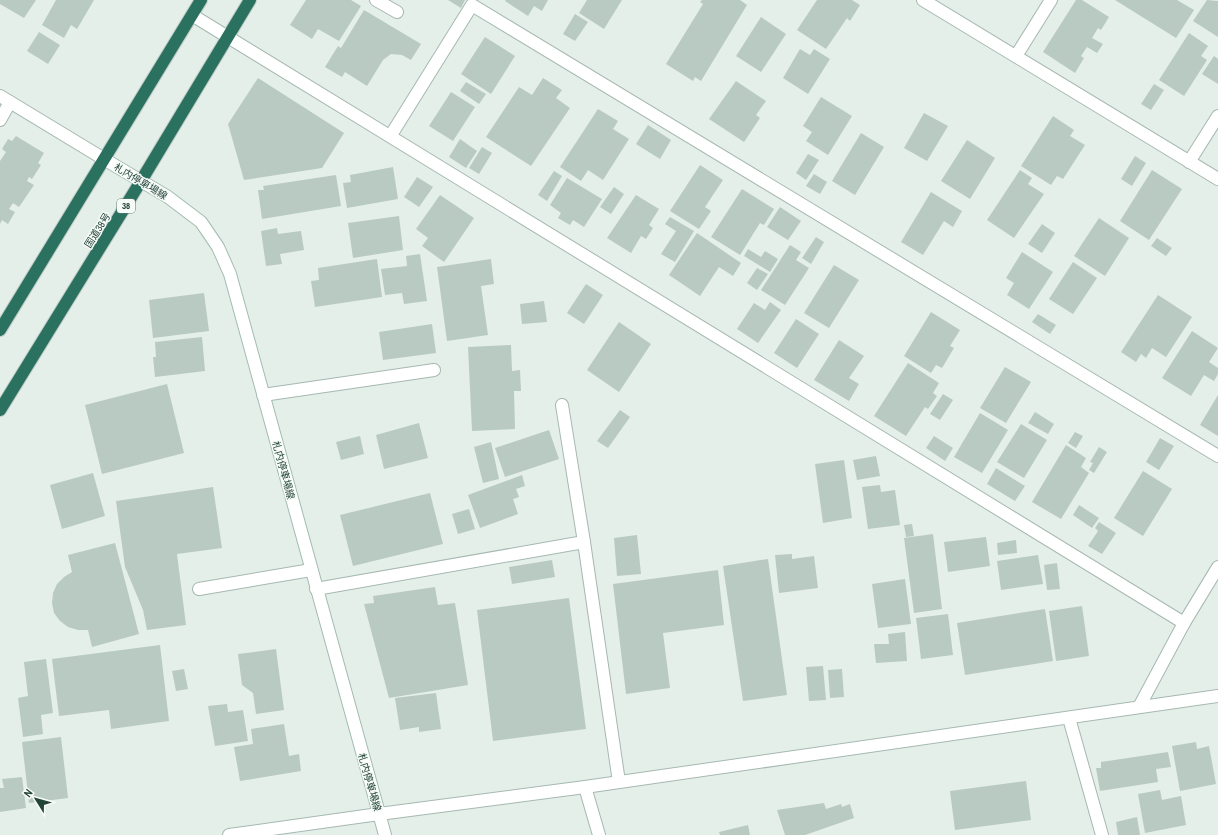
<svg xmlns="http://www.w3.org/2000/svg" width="1218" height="835" viewBox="0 0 1218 835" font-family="'Archivo Narrow','Noto Sans JP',sans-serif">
<rect width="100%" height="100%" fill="#e4efea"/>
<!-- building -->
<g fill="#b9cac2">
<polygon points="0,0 36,0 24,18 0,4"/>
<polygon points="56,0 94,0 77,29 71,25 64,38 42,25"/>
<polygon points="306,0 351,0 361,6 339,41 318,29 312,39 290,25"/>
<polygon points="448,0 465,0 461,8"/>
<polygon points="506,0 548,0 542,11 534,6 528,16 505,1"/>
<polygon points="587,0 622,0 604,29 579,13"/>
<polygon points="702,0 740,0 747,5 701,81 695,77 693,81 666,64 703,4 700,2"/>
<polygon points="817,0 852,0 860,5 850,21 847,18 826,49 797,30"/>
<polygon points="1076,0 1082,0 1109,17 1101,30 1098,28 1092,38 1103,44 1097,53 1087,47 1081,56 1084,58 1075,73 1043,52"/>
<polygon points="1115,0 1177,0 1194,10 1176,38"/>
<polygon points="1207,0 1218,1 1218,37 1193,21"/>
<polygon points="364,10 421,44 411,60 402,55 391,54 383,60 367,86 345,72 342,77 325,67 338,46 341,48"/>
<polygon points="575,14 588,22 575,41 563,34"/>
<polygon points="761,17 786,34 761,72 736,56"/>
<polygon points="39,32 60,45 48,64 27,51"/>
<polygon points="1189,33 1208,46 1201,56 1207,60 1184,96 1159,80"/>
<polygon points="485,37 515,56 491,94 461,74"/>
<polygon points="800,49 810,55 814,49 830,59 808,94 783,78"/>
<polygon points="1214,56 1218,59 1218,84 1202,74"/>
<polygon points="258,78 344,133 322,168 244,180 228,124"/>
<polygon points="543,78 562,90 556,98 570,108 531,166 486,137 519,87 532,95"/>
<polygon points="736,81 766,101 756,115 760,118 744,142 709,119"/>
<polygon points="466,82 486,94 479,104 460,91"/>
<polygon points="1154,84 1164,90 1151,110 1141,104"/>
<polygon points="451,92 475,107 453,141 429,126"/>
<polygon points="821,97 852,116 828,155 806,141 812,132 803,126"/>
<polygon points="598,109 618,121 613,129 629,139 603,180 588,170 581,181 560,167"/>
<polygon points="924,113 948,126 927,161 904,148"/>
<polygon points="1053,116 1074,130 1070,136 1085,145 1063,179 1057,176 1051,185 1021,166"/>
<polygon points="648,125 671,140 660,159 636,144"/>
<polygon points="861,133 884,147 855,195 832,181"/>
<polygon points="16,136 44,153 38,163 41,165 32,179 29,177 27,181 34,185 19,207 13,203 9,209 15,212 8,224 2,220 0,224 0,161 6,152 2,149 8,139 12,141"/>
<polygon points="460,139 477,151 466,168 449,157"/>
<polygon points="967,140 995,158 970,199 941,181"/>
<polygon points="482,147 492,153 479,174 469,168"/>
<polygon points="808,154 819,160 806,180 796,173"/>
<polygon points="1135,156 1146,163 1132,186 1121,179"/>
<polygon points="700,165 723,180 705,207 711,211 699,229 670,211"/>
<polygon points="393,167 398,199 347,208 343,183 351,182 350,175"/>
<polygon points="1020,170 1032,178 1028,184 1044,194 1014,238 987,220"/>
<polygon points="1152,170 1182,189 1149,240 1120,221"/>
<polygon points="554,171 562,176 547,201 538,195"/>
<polygon points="814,174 827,182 820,194 806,186"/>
<polygon points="336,175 341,206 262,219 258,190 264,190 263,186"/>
<polygon points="417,177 433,187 419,207 404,197"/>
<polygon points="567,178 602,199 584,227 573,220 570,225 558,218 561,213 550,205"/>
<polygon points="614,187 624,194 611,214 600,207"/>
<polygon points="742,189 774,209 764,225 760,223 740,255 711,237"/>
<polygon points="931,192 962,211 953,227 944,221 923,255 901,242"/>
<polygon points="440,195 474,218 444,262 422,246 428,238 416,229"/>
<polygon points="636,195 659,209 649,225 653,228 646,239 641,236 631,253 607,238"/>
<polygon points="780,207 801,221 788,240 767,227"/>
<polygon points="399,216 403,250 353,258 348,223"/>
<polygon points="670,217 694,231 675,262 661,254 676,231 665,224"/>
<polygon points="1099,218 1129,238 1105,276 1074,256"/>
<polygon points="1042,224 1055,233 1042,253 1028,244"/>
<polygon points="277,228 278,234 301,231 304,250 280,254 282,264 266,266 261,231"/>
<polygon points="697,233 741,263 733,276 719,267 700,296 669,275"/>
<polygon points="816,237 824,242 811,264 802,258"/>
<polygon points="1157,238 1172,248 1166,256 1151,246"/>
<polygon points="790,245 801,252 796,260 809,268 785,305 761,290"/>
<polygon points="748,249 761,257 765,251 778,259 770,272 744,256"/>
<polygon points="1022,252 1053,272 1029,309 1007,295 1014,283 1006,278"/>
<polygon points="420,254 427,301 404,304 402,293 385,295 381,269 407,266 406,256"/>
<polygon points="377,259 382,297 315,307 311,281 319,280 318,268"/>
<polygon points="491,259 494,284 481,286 488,335 447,341 437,267"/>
<polygon points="1073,262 1097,278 1073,314 1049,299"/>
<polygon points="834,265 859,280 829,328 804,313"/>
<polygon points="757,268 768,274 757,290 747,283"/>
<polygon points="586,284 603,295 584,324 567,313"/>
<polygon points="204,293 209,331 153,338 149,300"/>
<polygon points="1158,295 1192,317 1166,357 1152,348 1146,358 1141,354 1136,362 1121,352"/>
<polygon points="544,301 547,322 522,324 520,304"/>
<polygon points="770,302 781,310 758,343 737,329 754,303 765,310"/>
<polygon points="931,312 960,330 950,346 954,348 942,368 936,365 931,373 904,356"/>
<polygon points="1038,314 1056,325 1050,334 1032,322"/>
<polygon points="796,319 819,334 797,368 774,353"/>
<polygon points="619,322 651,344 619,392 587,370"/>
<polygon points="432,324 436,353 383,360 379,332"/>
<polygon points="1192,331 1218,348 1209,362 1218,368 1218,374 1214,381 1204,375 1191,396 1162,378"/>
<polygon points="202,337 205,371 155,377 153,357 156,357 155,342"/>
<polygon points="839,340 864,356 849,378 859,384 849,401 814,380"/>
<polygon points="511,345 512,371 520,370 521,391 514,391 515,429 472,431 468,347"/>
<polygon points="908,363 939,383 933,393 937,396 928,409 925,407 906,436 874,416"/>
<polygon points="1005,367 1031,382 1006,423 980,408"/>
<polygon points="167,384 184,453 102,474 85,405"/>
<polygon points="943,394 953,400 940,420 930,414"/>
<polygon points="1218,395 1218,436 1200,425"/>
<polygon points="620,410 630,417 608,448 597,441"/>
<polygon points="1035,412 1054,424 1048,434 1028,423"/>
<polygon points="980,413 1008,430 982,473 954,457"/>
<polygon points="419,423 428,458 384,469 376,435"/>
<polygon points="1021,424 1047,440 1024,478 997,462"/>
<polygon points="549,430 559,459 505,477 495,448"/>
<polygon points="1075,432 1083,436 1076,448 1068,443"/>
<polygon points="360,436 364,454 341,460 336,442"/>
<polygon points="934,436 953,448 945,461 926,448"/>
<polygon points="1160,438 1174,446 1159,470 1146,462"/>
<polygon points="491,442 499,479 483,483 474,447"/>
<polygon points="1066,445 1086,458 1081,467 1089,473 1061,519 1032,502"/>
<polygon points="1099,447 1107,452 1094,473 1089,470 1093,463 1090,462"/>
<polygon points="876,456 880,476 857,480 853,460"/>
<polygon points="844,460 852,518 823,523 815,464"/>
<polygon points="996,468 1025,486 1015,501 987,484"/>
<polygon points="1143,471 1172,489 1143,536 1114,518"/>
<polygon points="93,473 105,516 62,529 50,485"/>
<polygon points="522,475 525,486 516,489 519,497 513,499 518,514 480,528 468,495"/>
<polygon points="880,485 881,492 895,490 900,525 868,529 862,487"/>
<polygon points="213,487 222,548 177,554 186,625 147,630 143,610 125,567 116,501"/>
<polygon points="430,493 443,544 353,566 340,515"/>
<polygon points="1079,505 1099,518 1092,528 1073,515"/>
<polygon points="469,509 475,529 458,534 452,514"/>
<polygon points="1099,522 1116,533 1102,554 1088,546 1098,531 1095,528"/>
<polygon points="912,524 914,536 906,537 904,525"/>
<polygon points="933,534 942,609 914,613 904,538"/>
<polygon points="637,535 641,574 617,576 614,538"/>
<polygon points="986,537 990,566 948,572 944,542"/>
<polygon points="1016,540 1017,553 998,555 997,543"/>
<polygon points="115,543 139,634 92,647 88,630 78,630 68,627 60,621 54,613 52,603 53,593 57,584 64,577 72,572 68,555"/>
<polygon points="792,554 792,559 814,556 818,588 779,593 775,555"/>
<polygon points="1038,555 1043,584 1001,590 997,561"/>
<polygon points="768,559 787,695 743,701 723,566"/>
<polygon points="552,560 555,577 512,584 509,567"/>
<polygon points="1057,563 1060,589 1047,590 1044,565"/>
<polygon points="718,570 724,625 663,633 670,688 626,694 613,584"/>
<polygon points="905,579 911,624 878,628 872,584"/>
<polygon points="435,587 438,605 455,603 468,685 389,698 364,604 374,603 373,596"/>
<polygon points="569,598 586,729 493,741 477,610"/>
<polygon points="1082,606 1089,656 1056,661 1049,611"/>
<polygon points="1045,609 1053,661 965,675 957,623"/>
<polygon points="948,614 953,655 921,659 916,618"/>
<polygon points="905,632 907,661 876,663 874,644 889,644 888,634"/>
<polygon points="160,645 169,721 111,729 109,710 59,716 52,659"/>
<polygon points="276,649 284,710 256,714 253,693 242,685 238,654"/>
<polygon points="46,659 53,713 41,715 43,734 23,737 18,698 28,696 24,662"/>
<polygon points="823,666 826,700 809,701 806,667"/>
<polygon points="184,669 188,689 176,691 172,671"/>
<polygon points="842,669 844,697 830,698 828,670"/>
<polygon points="436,693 441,729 419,732 419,727 400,730 395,698"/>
<polygon points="227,704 228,712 243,710 248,741 215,746 208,706"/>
<polygon points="284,724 289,756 299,754 301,771 240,781 234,747 253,744 251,729"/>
<polygon points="61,737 68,798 29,803 22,742"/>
<polygon points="1196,742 1197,749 1209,746 1216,784 1180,791 1172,746"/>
<polygon points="1168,752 1171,767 1156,769 1158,782 1100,791 1096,768 1101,768 1101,762"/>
<polygon points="22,777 26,808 0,812 0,788 4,788 2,779"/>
<polygon points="1026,781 1031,820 955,830 950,791"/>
<polygon points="1160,790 1162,800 1181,796 1186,825 1145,833 1138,794"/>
<polygon points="824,803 826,809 841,804 842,807 850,804 854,818 805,835 785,835 777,810"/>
<polygon points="1137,817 1140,835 1118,835 1116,822"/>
<polygon points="748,825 750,835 720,835 719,832"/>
</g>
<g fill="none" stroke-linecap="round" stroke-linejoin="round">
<!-- lane casing -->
<g stroke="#a6b8b1" stroke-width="14">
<g id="lane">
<polyline points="376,0 397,12"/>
<polyline points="0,120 10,102"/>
<polyline points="263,395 434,370"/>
<polyline points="562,405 584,542"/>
<polyline points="199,589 311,570"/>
<polyline points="316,589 584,542 619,782"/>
</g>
</g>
<!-- street casing -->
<g stroke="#a6b8b1" stroke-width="14">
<g id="street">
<polyline points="923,0 1218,179"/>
<polyline points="192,15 1184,623"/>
<polyline points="1016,56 1051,0"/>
<polyline points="0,96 104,159"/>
<polyline points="391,135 472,5 1218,456"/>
<polyline points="1189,162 1218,116"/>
<polyline points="1139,707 1184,623 1218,567"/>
<polyline points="1069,718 1102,835"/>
<polyline points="585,787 599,835"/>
<polyline points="229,835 379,814 585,787 1218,696"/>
</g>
</g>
<!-- secondary casing -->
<g stroke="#a2bcb1" stroke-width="14">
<polyline id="secondary" points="104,159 168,197 201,222 218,247 230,274 385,835"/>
</g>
<!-- highway casing -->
<g stroke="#c1cac7" stroke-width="14">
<g id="highway">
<polyline points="0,330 201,0"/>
<polyline points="0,410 141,181 250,0"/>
</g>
</g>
<!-- lane -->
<use href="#lane" stroke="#fff" stroke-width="12"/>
<!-- street -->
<use href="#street" stroke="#fff" stroke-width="12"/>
<!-- secondary -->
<use href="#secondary" stroke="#fff" stroke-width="12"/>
<!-- highway -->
<use href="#highway" stroke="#2a725f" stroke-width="12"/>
</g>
<g text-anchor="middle" stroke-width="3" stroke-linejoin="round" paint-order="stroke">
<!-- shield labels -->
<rect fill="#f6fbf8" stroke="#627a72" stroke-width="1" x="117" y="199" width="18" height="14" rx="3"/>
<g font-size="9" font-weight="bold" fill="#224338">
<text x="126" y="209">38</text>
</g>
<!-- street labels -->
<g font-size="10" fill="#224338" stroke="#f6fbf8">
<text transform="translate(141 181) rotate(31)" y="4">札内停車場線</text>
<text transform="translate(97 230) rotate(-58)" y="4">国道38号</text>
<text transform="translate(284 470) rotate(75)" y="4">札内停車場線</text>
<text transform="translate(370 782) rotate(74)" y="4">札内停車場線</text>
</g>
</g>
<!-- north arrow -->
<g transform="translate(36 799) rotate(307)" stroke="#f6fbf8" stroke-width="3" paint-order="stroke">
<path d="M0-3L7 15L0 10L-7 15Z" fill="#224338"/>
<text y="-6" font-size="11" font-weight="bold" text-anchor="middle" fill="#224338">N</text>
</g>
</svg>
